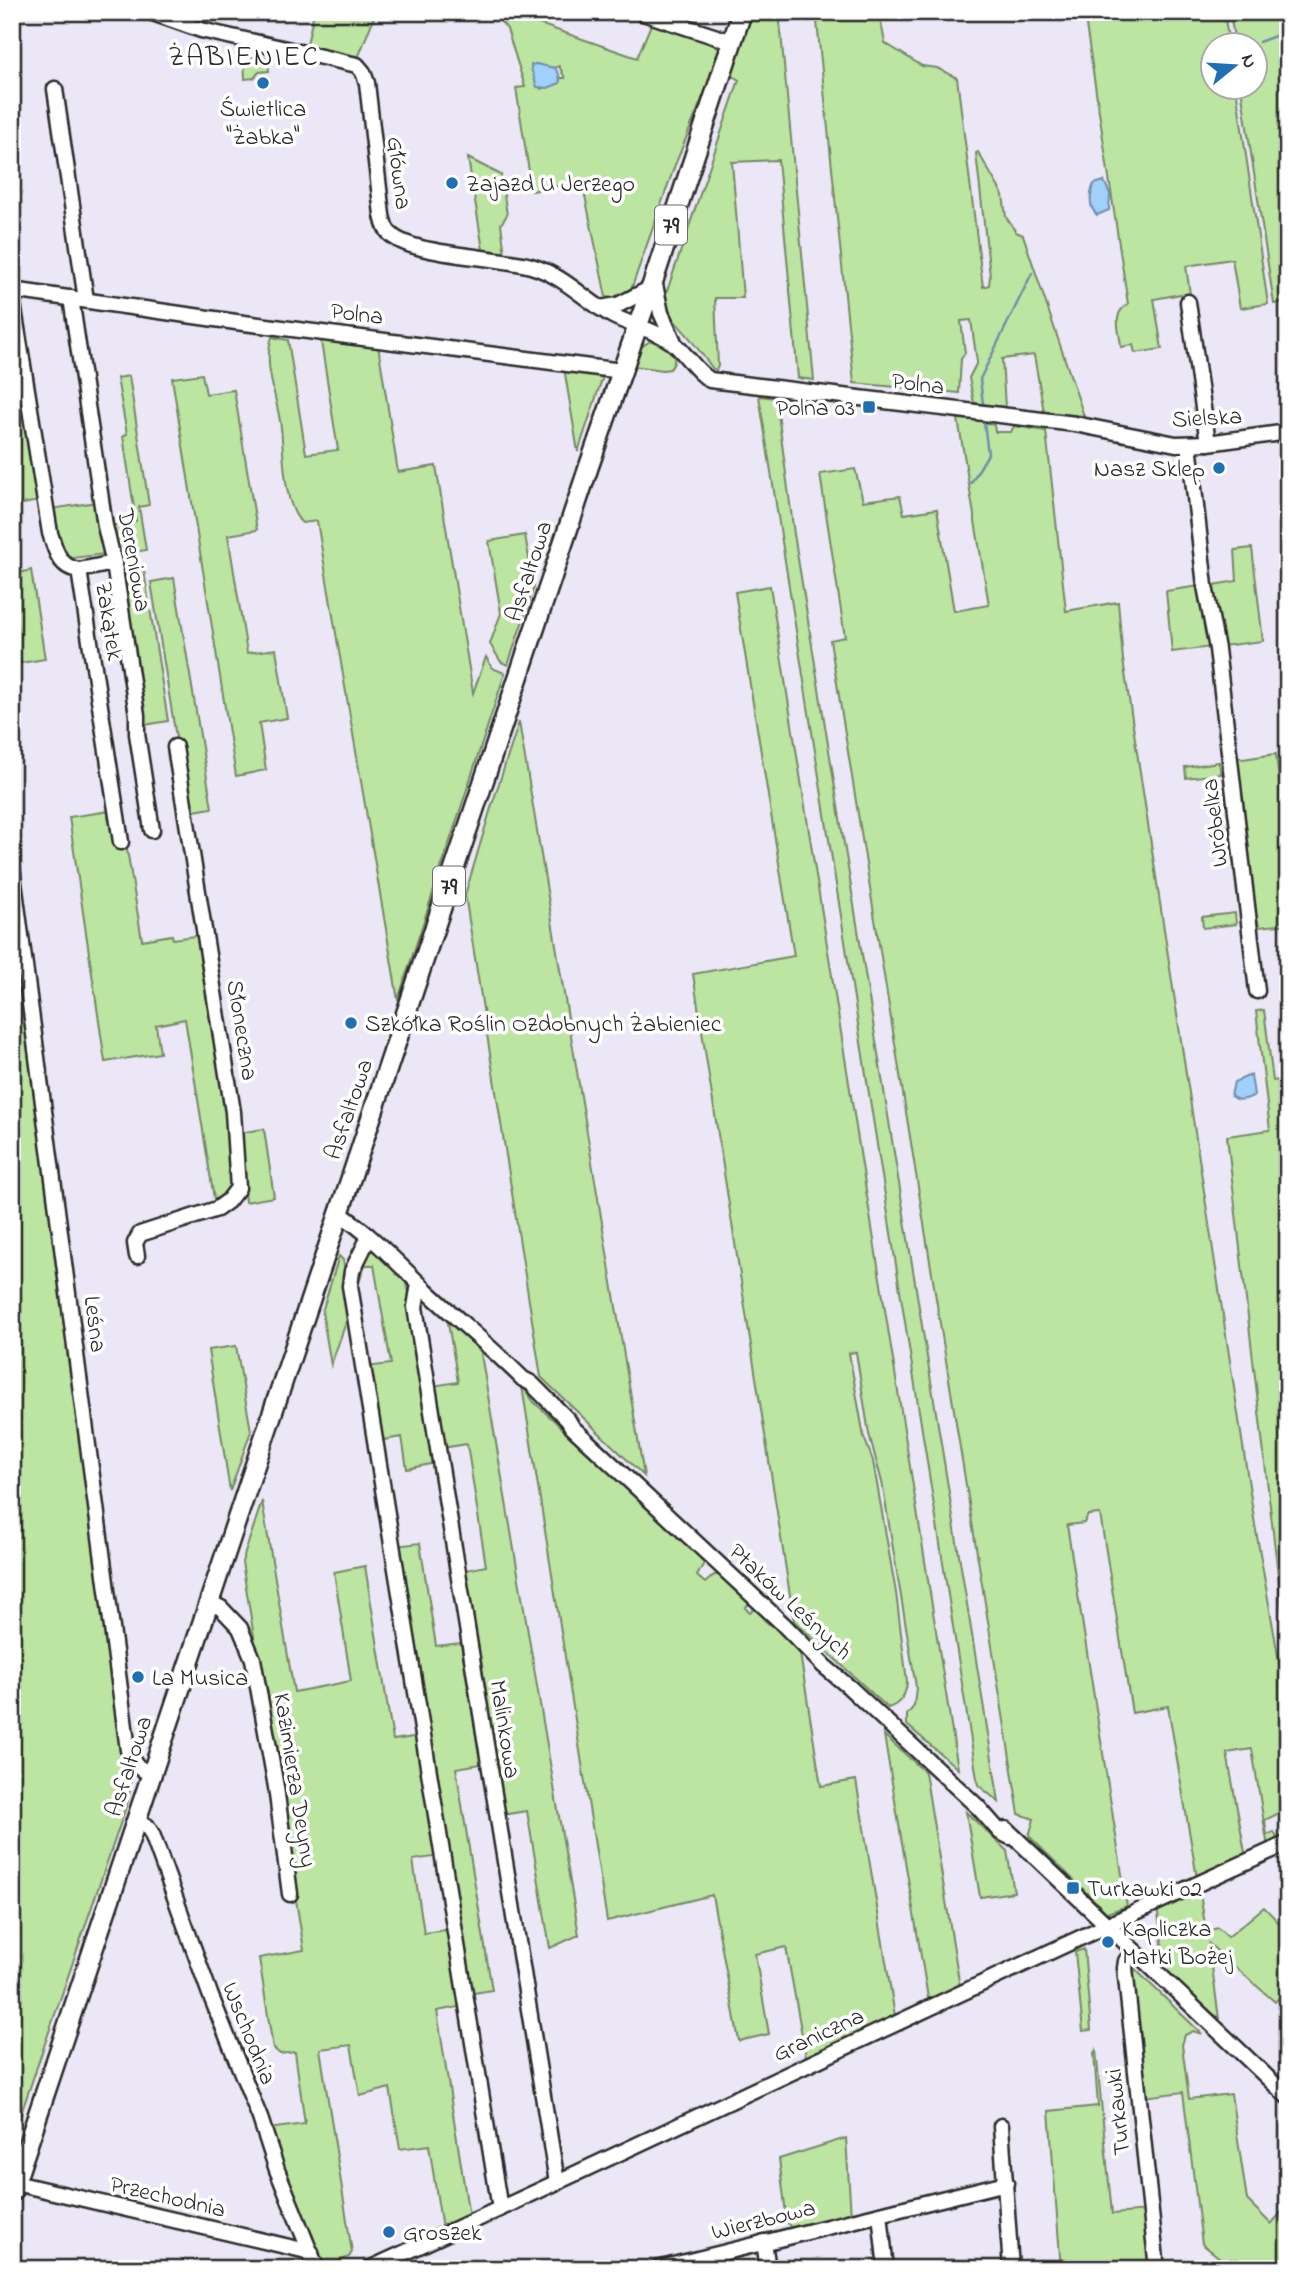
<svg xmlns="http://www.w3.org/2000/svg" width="1300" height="2281" viewBox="0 0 1300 2281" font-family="'Indie Flower',sans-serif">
<rect width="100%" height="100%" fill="#ebe7f6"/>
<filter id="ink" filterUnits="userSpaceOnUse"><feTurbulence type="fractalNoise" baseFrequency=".0143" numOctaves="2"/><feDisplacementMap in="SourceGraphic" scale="14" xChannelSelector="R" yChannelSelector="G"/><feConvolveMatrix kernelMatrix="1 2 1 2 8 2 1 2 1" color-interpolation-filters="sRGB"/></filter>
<g filter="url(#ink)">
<!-- green -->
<g fill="#bce5a1" stroke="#748866" stroke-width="2" fill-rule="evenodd">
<polygon points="314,12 376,12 358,58 348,55 306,49"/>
<path d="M493 12H505L637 58 652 22 721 46 716 65 675 165 632 287C625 295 616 299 606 297L582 181 532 191 516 88 525 87 507 29ZM536 64 552 69 559 66 565 78H560V83L541 89Z"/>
<path d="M751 12H779L814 380 798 378 778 160 732 162 743 298H715L718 366 716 370 713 369C705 358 697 348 689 337 674 319 669 320 666 294L739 80 731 75Z"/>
<polygon points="816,12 879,12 885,43 922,66 937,68 957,78 983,287 989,285 990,276 976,153 978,152 1003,195 1006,217 1016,232 1023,235 1084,416 1044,412 1034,355 1002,359 1005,407 974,403 969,378 977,362 971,320 961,321 965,353 961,359 959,393 854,383"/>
<path d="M1084 12H1224L1229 45 1212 46V88H1236L1268 304 1240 308 1232 259 1186 266 1191 301 1182 302 1181 294 1154 299 1162 349 1135 353 1133 345 1121 347C1120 331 1111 314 1128 304Z"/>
<polygon points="1230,12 1288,12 1288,301 1274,304 1241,88 1254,88 1254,46 1235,45"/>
<polygon points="244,56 268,58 269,71 259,72 254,78 245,79"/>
<polygon points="468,158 501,175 507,215 501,224 505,255 483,250"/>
<path d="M320 335 378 345 398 472 436 466 473 693 486 657 492 668 505 673 398 1000 317 521 302 523C283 506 284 453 281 428 278 399 262 365 272 337L288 340 306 454 338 450Z"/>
<path d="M652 340C666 343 682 355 670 369L663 370 634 366 641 347Z"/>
<polygon points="564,368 604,373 578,452"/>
<polygon points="202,374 206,394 234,390 257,530 228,535 247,653 276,649 287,718 259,723 266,770 236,776 172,378"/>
<polygon points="129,376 149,505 139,507 146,550 116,555 109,526 136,521 123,436 127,434 117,378"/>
<polygon points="759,396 776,398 794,534 999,1802 978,1785"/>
<polygon points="25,408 39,501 12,506 12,410"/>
<polygon points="958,419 982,420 982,422 994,425 995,432 1011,432 1014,426 1046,431 1066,611 1118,602 1123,660 1140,772 1255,1525 1288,1712 1288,1820 1283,1811 1265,1820 1267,1835 1274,1832 1278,1840 1268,1848 1252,1749 1227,1753 1246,1858 1197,1878 1168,1706 1132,1713 1100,1514 1088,1515 1084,1523 1067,1525 1127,1906 1107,1913 1029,1836 1034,1819 1019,1814 830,640 845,637 820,474 855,469 863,501 900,496 904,514 937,509 954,611 989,605"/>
<polygon points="97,502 105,554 65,559 58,554 51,509"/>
<polygon points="525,535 534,587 508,665 501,662 490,644 501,613 489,541"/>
<polygon points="1252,548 1263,641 1223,646 1207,586 1237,581 1235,550"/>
<polygon points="133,564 144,571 168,721 139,726 117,566"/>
<polygon points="31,570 45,659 15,664 12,646 12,575"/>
<polygon points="174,578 212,808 188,812 151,582"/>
<path d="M770 586 958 1769 907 1725V1715L914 1706 916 1687 882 1482 869 1434 856 1352 849 1353 864 1437 873 1461 896 1593 907 1682C906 1695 901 1704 888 1708L794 1621 693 974 794 956 735 592Z"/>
<polygon points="1200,586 1212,647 1172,652 1166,591"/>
<polygon points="519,722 644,1476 541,1377 465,895 491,808"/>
<polygon points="1276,754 1288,854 1288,924 1259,927 1254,905 1236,755 1243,759"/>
<polygon points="1219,762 1221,774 1186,778 1185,767"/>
<polygon points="110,811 116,850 127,849 142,940 172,935 173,939 202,935 232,1122 231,1193 215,1205 185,1019 156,1025 160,1053 105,1062 69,817"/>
<polygon points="1235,913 1236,924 1203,928 1202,917"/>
<polygon points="12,921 122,1753 132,1775 128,1801 12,2140"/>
<polygon points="1264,1010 1273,1081 1288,1079 1288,1661 1227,1136 1270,1130 1256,1011"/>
<polygon points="264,1129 274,1197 245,1202 238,1133"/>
<path d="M371 1249 376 1250 403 1275 409 1292 435 1463 407 1469 402 1437 377 1441 365 1367 391 1364 374 1265H365L354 1297C352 1283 359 1258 371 1249Z"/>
<polygon points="339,1256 343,1260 351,1308 331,1365 322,1312"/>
<polygon points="447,1317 480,1348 579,1935 550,1948 527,1811 501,1815 461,1571 486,1566 467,1444 442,1448 432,1386 458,1382"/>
<polygon points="236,1346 251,1431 230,1491 208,1350"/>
<polygon points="522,1386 534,1402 698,1553 704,1563 697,1576 705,1583 714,1575 719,1575 750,1603 745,1608 750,1612 755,1608 766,1618 764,1620 769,1624 771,1623 799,1647 821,1786 856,1780 895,2016 806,2057 786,1947 755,1954 769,2034 739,2041 712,1895 607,1921"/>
<polygon points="262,1501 294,1692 351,1681 334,1572 365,1566 393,1740 420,1736 440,1856 413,1860 424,1933 452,1929 464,2006 437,2011 469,2216 442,2229 429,2145 400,2149 390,2088 360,2096 351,2045 320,2049 352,2252 349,2257 330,2265 330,2269 322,2269 268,2129 305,2124 295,2052 280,2054 273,2048 259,1958 304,1950 242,1562"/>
<polygon points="420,1543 436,1646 461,1643 481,1764 456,1768 492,1990 468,1994 395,1546"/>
<polygon points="884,1735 925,1772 960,1987 934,1999 928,1998"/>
<polygon points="966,1812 1007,1851 1014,1892 980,1897"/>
<polygon points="1199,1887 1206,1931 1218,1928 1228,1937 1264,1907 1288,1932 1288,1992 1286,1991 1275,2002 1209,1944 1219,2019 1166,1971 1157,1907"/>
<polygon points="1084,1949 1091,2030 1083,2031 1075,1952"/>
<polygon points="1135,1969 1202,2034 1193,2031 1185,2035 1182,2045 1189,2099 1231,2094 1247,2200 1271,2224 1288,2205 1288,2269 1234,2269 1202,2244 1183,2092 1144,2097 1129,1971"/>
<polygon points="1096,2050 1112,2214 1148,2211 1155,2269 1061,2269 1049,2111 1098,2106 1094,2053"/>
<polygon points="846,2138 851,2216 797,2230 791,2228 787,2222 779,2159"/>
</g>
<!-- water -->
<g fill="#a1d0fd" stroke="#728ea9" stroke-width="2">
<polygon points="536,64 555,68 559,74 560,83 548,88 537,87 531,68 531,65"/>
<path d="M1104 181 1110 194 1109 210 1097 215C1088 207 1090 193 1094 184Z"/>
<path d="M1251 1075 1254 1095C1247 1100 1237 1102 1231 1096L1234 1082Z"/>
</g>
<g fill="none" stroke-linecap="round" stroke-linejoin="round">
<!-- stream -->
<g stroke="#728ea9" stroke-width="2.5">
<polyline points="1259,42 1288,31"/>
<polyline points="983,404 980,379 1032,273"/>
<polyline points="971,483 988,454 984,422"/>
</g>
<!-- minor casing -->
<g stroke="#2b2b2b" stroke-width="19">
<g id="minor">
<path d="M150 12 201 30 357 65 363 72 367 83 382 215C384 224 386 232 394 237 418 255 498 257 531 266 565 276 584 300 613 316 632 326 654 329 672 342 686 353 694 370 710 380L1075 424 1176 444 1208 443 1288 432"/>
<polyline points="640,12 732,42"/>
<polyline points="55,89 86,300"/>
<polyline points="654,280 661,313 674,342"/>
<polyline points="12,290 236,322 622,371"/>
<path d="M12 297 50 533C55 549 59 568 79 570L121 842"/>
<polyline points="71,298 105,526 114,563 137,715 137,734 152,830"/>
<polyline points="1188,302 1208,443"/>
<polyline points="600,308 618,305 651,288"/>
<polyline points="1189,444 1205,586 1217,649 1257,991"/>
<polyline points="79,570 114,563"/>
<polyline points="12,867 128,1750 135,1765 152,1775"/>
<path d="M339 1213C372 1235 399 1265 428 1292 459 1321 492 1348 523 1379L531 1383 568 1420 572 1427 783 1624 824 1666 849 1687 978 1807 1000 1832 1010 1837"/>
<polyline points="369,1237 352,1271 350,1286 500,2209"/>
<polyline points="137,1256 135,1243 140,1234 217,1209 228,1201 238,1188 233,1112 175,747"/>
<polyline points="419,1284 415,1307 557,2182"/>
<polyline points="209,1602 221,1608 240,1628 253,1659 276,1787 290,1894"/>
<polyline points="136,1821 147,1826 152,1834 210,1994 260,2118 277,2170 317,2269"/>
<polyline points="1006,1829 1288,2097"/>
<polyline points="1133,1952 1126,1961 1125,1968 1157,2269"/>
<polyline points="1001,2126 1011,2269"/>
<polyline points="15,2183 311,2252"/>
<polyline points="880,2214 886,2269"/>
<polyline points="764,2242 768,2269"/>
<path d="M369 2269C676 2129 980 1981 1288 1843"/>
<polyline points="657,2269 1006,2183"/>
</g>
</g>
<!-- major casing -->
<g stroke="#2b2b2b" stroke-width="23">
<polyline id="major" points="12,2192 589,466 651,288 742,12"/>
</g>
<!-- minor -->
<use href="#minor" stroke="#fff" stroke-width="14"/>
<!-- major -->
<use href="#major" stroke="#fff" stroke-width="18"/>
</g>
</g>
<!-- markers -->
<g fill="#1f6fb2" stroke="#fff" stroke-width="2.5">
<circle cx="263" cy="83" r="7"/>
<circle cx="452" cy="183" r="7"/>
<rect x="862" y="400" width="14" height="14" rx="3.5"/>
<circle cx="1219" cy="468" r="7"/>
<circle cx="351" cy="1023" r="7"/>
<circle cx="138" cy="1677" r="7"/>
<rect x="1066" y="1881" width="14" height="14" rx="3.5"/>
<circle cx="1108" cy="1942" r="7"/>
<circle cx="389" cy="2232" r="7"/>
</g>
<g text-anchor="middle" stroke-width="7" stroke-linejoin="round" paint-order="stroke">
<!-- shield labels -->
<g fill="#fff" stroke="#6b6b6b" stroke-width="2">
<rect x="655" y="205.5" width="32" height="39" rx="5"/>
<rect x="433" y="866.5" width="32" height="39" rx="5"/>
</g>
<g font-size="23" font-weight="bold" fill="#2b2b2b">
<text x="671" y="233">79</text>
<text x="449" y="894">79</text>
</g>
<!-- poi labels -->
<g font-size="24" fill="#2b2b2b" stroke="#fff" text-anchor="start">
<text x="263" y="116" text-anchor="middle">Świetlica<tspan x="263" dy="28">"Żabka"</tspan></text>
<text x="466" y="191">Zajazd U Jerzego</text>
<text x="855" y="415" text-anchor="end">Polna 03</text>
<text x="1205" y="476" text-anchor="end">Nasz Sklep</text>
<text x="365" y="1031">Szkółka Roślin Ozdobnych Żabieniec</text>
<text x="152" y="1685">La Musica</text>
<text x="1087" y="1896">Turkawki 02</text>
<text x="1122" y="1936">Kapliczka<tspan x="1122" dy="28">Matki Bożej</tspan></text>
<text x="403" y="2240">Groszek</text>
</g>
<!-- street labels -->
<g font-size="24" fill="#2b2b2b" stroke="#fff">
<text transform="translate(400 173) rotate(83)" y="8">Główna</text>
<text transform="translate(357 313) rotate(7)" y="8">Polna</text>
<text transform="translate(918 383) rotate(7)" y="8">Polna</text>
<text transform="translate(1207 417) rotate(-3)" y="8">Sielska</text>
<text transform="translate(135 560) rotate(80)" y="8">Dereniowa</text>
<text transform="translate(528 571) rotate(-72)" y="8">Asfaltowa</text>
<text transform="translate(110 621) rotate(81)" y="8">Zakątek</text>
<text transform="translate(1214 823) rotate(-97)" y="8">Wróbelka</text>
<text transform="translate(243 1030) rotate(81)" y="8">Słoneczna</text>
<text transform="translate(348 1109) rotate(-71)" y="8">Asfaltowa</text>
<text transform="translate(96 1324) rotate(83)" y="8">Leśna</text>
<text transform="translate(791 1601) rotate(43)" y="8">Ptaków Leśnych</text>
<text transform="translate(506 1729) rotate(81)" y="8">Malinkowa</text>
<text transform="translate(128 1766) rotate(-72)" y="8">Asfaltowa</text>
<text transform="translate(296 1780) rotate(81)" y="8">Kazimierza Deyny</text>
<text transform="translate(250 2033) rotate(68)" y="8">Wschodnia</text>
<text transform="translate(818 2034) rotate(-25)" y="8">Graniczna</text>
<text transform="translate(1117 2112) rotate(-96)" y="8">Turkawki</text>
<text transform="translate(168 2196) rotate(13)" y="8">Przechodnia</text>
<text transform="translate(763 2219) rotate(-14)" y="8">Wierzbowa</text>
</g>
<!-- quarter labels -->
<g font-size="28" letter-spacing="2" fill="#2b2b2b" stroke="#fff">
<text x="244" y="65">ŻABIENIEC</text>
</g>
</g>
<!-- margin -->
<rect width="1300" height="2281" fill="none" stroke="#fff" stroke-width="42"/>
<rect x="21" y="21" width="1258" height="2239" fill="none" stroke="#2b2b2b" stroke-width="2.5" filter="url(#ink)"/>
<!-- north arrow -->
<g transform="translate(1234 66) rotate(72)"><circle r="33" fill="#ffffff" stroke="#aaaaaa" stroke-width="2"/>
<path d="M0-5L12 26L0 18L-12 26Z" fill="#1f6fb2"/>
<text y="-10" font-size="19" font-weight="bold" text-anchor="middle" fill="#2b2b2b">N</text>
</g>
</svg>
